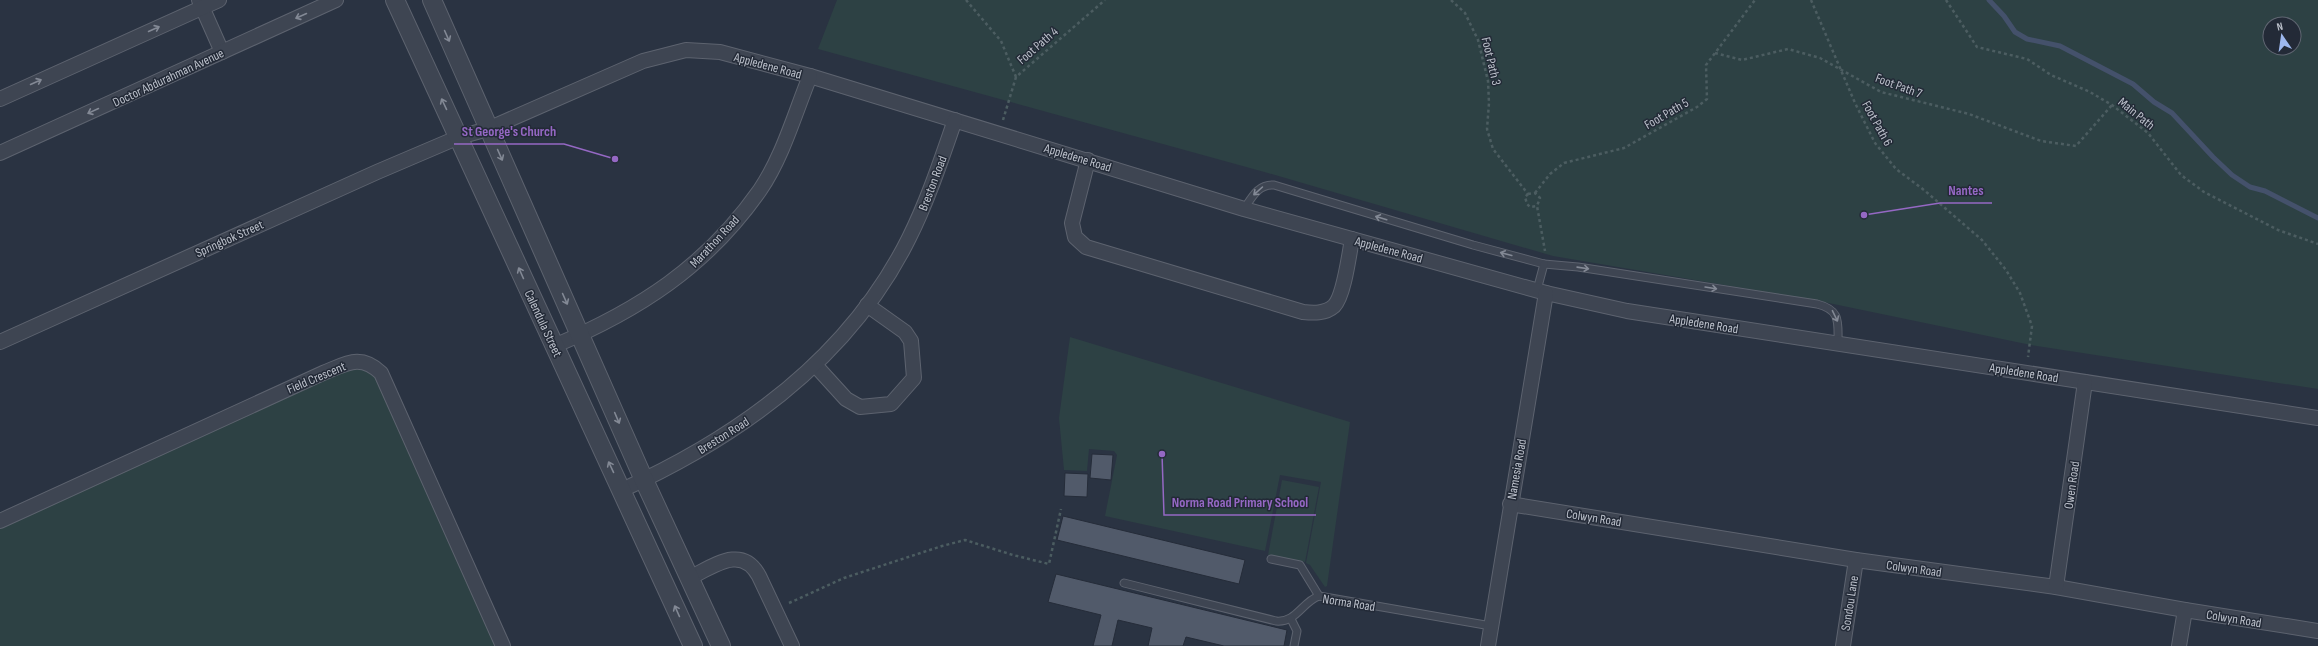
<svg xmlns="http://www.w3.org/2000/svg" width="2318" height="646" viewBox="0 0 2318 646" font-family="'Sofia Sans Condensed',sans-serif">
<rect width="100%" height="100%" fill="#2a3342"/>
<!-- green -->
<g fill="#2d4144" fill-rule="evenodd">
<path d="M837 0H2318V389L2031 345 1819 301 1553 256 1268 173 818 49ZM2270 24H2294V48H2270Z"/>
<polygon points="1070,337 1350,422 1327,586 1325,587 1310,565 1306,563 1321,482 1280,475 1265,551 1105,516 1117,455 1114,451 1089,449 1087,471 1064,470 1059,418"/>
<polygon points="373,366 503,646 0,646 0,521 323,373"/>
<polygon points="1282,480 1319,487 1305,562 1268,555"/>
</g>
<g fill="none" stroke-linecap="round" stroke-linejoin="round">
<!-- stream -->
<polyline stroke="#44516b" stroke-width="5" points="1989,0 2004,16 2015,32 2027,39 2060,46 2133,84 2154,102 2172,113 2213,157 2232,175 2250,187 2265,191 2318,218"/>
</g>
<!-- building -->
<g fill="#515a6a" stroke="#252c39">
<polygon points="1092,454 1113,455 1111,480 1090,478"/>
<polygon points="1065,473 1088,474 1087,497 1064,496"/>
<polygon points="1063,516 1245,560 1239,584 1057,540"/>
<polygon points="1056,574 1287,630 1284,646 1224,646 1186,637 1183,646 1148,646 1152,628 1118,620 1112,646 1093,646 1101,615 1048,602"/>
</g>
<g fill="none" stroke-linecap="round" stroke-linejoin="round">
<!-- service casing -->
<g stroke="#5d636f" stroke-width="9">
<g id="service">
<path d="M1244 209C1252 197 1258 184 1274 185L1473 245 1544 264 1578 267 1817 304C1841 310 1838 322 1838 343"/>
<polyline points="1537,290 1544,264"/>
<polyline points="1271,559 1300,565 1319,596"/>
<path d="M1124 583 1276 621C1296 623 1302 602 1319 596L1491 626"/>
<polyline points="1291,619 1297,631 1294,646"/>
</g>
</g>
<!-- minor casing -->
<g stroke="#5d636f" stroke-width="16">
<g id="minor">
<polyline points="199,0 222,52"/>
<polyline points="0,99 219,0"/>
<polyline points="0,153 336,0"/>
<path d="M1088 160 1072 223 1075 237 1086 247 1303 312C1313 313 1325 314 1334 306 1344 296 1349 255 1352 239"/>
<polyline points="0,342 377,172 459,137 488,129 643,61 686,50 720,52 810,76 1244,209 1546,293 1627,311 2318,418"/>
<path d="M554 346C639 310 706 267 760 190 783 156 795 113 810 76"/>
<polyline points="816,366 846,399 860,407 891,404 914,378 911,341 905,332 867,305"/>
<path d="M622 490C741 436 850 357 909 238 928 200 941 160 955 120"/>
<polyline points="1510,504 1856,560 2056,587 2185,610 2318,631"/>
<path d="M0 521 323 373C346 364 360 353 381 373L503 646"/>
<path d="M689 578C714 566 742 544 759 576L792 646"/>
<polyline points="2056,587 2085,382"/>
<polyline points="1488,646 1546,293"/>
<polyline points="1843,646 1856,560"/>
<polyline points="2179,646 2185,610"/>
</g>
</g>
<!-- tertiary casing -->
<g stroke="#5d636f" stroke-width="20">
<g id="tertiary">
<polyline points="395,0 693,646"/>
<polyline points="432,0 644,480 721,646"/>
</g>
</g>
<!-- path -->
<g stroke="#4c5d61" stroke-width="2.5" stroke-dasharray="3 3" stroke-linecap="butt">
<polyline points="966,0 1001,41 1016,77 1105,0"/>
<polyline points="1451,0 1465,13 1478,40 1488,81 1489,103 1487,129 1493,149 1528,194"/>
<polyline points="1811,0 1855,103 1875,143 1896,169 1924,190 1982,240 2006,270 2020,293 2032,326 2028,357"/>
<polyline points="1946,0 1977,47 2027,59 2051,75 2090,92 2112,105 2148,133 2181,175 2204,192 2278,230 2318,244"/>
<polyline points="1715,53 1742,60 1788,49 1820,58 1881,92 1969,114 2041,141 2076,146 2112,105"/>
<polyline points="1003,120 1016,77"/>
<polyline points="1535,193 1550,174 1564,163 1624,148 1697,107 1707,99 1706,65 1755,0"/>
<polyline points="1528,194 1535,193 1540,198 1537,206 1545,251"/>
<polyline points="1528,194 1525,197 1527,204 1530,207 1537,206"/>
<polyline points="789,603 844,578 942,546 965,540 1013,555 1049,564 1061,509"/>
</g>
<!-- service -->
<use href="#service" stroke="#3e4552" stroke-width="7"/>
<!-- minor -->
<use href="#minor" stroke="#3e4552" stroke-width="14"/>
<!-- tertiary -->
<use href="#tertiary" stroke="#3e4552" stroke-width="18"/>
</g>
<!-- one-way arrows -->
<defs><path id="oneway-shaft" d="M-6 0H5M1.5-3L5.5 0L1.5 3" fill="none" stroke-width="1.6" stroke-linecap="round" stroke-linejoin="round"/></defs>
<g stroke="#838995">
<use href="#oneway-shaft" transform="translate(301 16) rotate(156)"/>
<use href="#oneway-shaft" transform="translate(154 29) rotate(-24)"/>
<use href="#oneway-shaft" transform="translate(447 36) rotate(66)"/>
<use href="#oneway-shaft" transform="translate(36 82) rotate(-24)"/>
<use href="#oneway-shaft" transform="translate(444 104) rotate(-115)"/>
<use href="#oneway-shaft" transform="translate(93 111) rotate(155)"/>
<use href="#oneway-shaft" transform="translate(500 155) rotate(66)"/>
<use href="#oneway-shaft" transform="translate(1258 191) rotate(138)"/>
<use href="#oneway-shaft" transform="translate(1381 218) rotate(-163)"/>
<use href="#oneway-shaft" transform="translate(1506 254) rotate(-165)"/>
<use href="#oneway-shaft" transform="translate(1583 268) rotate(8)"/>
<use href="#oneway-shaft" transform="translate(521 273) rotate(-114)"/>
<use href="#oneway-shaft" transform="translate(1711 288) rotate(9)"/>
<use href="#oneway-shaft" transform="translate(565 299) rotate(66)"/>
<use href="#oneway-shaft" transform="translate(1835 316) rotate(64)"/>
<use href="#oneway-shaft" transform="translate(617 418) rotate(67)"/>
<use href="#oneway-shaft" transform="translate(611 467) rotate(-115)"/>
<use href="#oneway-shaft" transform="translate(677 611) rotate(-114)"/>
</g>
<g text-anchor="middle" stroke-width="3" stroke-linejoin="round" paint-order="stroke">
<!-- street labels -->
<g font-size="13" fill="#bcc1cb" stroke="#232a37">
<text transform="translate(1037 45) rotate(-41)" y="5">Foot Path 4</text>
<text transform="translate(1492 61) rotate(77)" y="5">Foot Path 3</text>
<text transform="translate(768 65) rotate(15)" y="5">Appledene Road</text>
<text transform="translate(168 77) rotate(-25)" y="5">Doctor Abdurahman Avenue</text>
<text transform="translate(1899 85) rotate(20)" y="5">Foot Path 7</text>
<text transform="translate(1666 113) rotate(-30)" y="5">Foot Path 5</text>
<text transform="translate(2137 113) rotate(39)" y="5">Main Path</text>
<text transform="translate(1878 123) rotate(61)" y="5">Foot Path 6</text>
<text transform="translate(1078 157) rotate(17)" y="5">Appledene Road</text>
<text transform="translate(932 183) rotate(-69)" y="5">Breston Road</text>
<text transform="translate(229 238) rotate(-24)" y="5">Springbok Street</text>
<text transform="translate(714 241) rotate(-47)" y="5">Marathon Road</text>
<text transform="translate(1389 249) rotate(15)" y="5">Appledene Road</text>
<text transform="translate(544 323) rotate(65)" y="5">Calendula Street</text>
<text transform="translate(1704 323) rotate(9)" y="5">Appledene Road</text>
<text transform="translate(2024 372) rotate(9)" y="5">Appledene Road</text>
<text transform="translate(316 377) rotate(-23)" y="5">Field Crescent</text>
<text transform="translate(723 435) rotate(-32)" y="5">Breston Road</text>
<text transform="translate(1516 469) rotate(-80)" y="5">Namesia Road</text>
<text transform="translate(2071 485) rotate(-82)" y="5">Owen Road</text>
<text transform="translate(1594 517) rotate(9)" y="5">Colwyn Road</text>
<text transform="translate(1914 568) rotate(8)" y="5">Colwyn Road</text>
<text transform="translate(1349 602) rotate(9)" y="5">Norma Road</text>
<text transform="translate(1849 603) rotate(-81)" y="5">Sondou Lane</text>
<text transform="translate(2234 618) rotate(9)" y="5">Colwyn Road</text>
</g>
</g>
<!-- callouts -->
<path fill="none" stroke="#9568c4" stroke-width="1.5" d="M615 159L564 144H454M1864 215L1940 203H1992M1162 454L1164 515H1316"/>
<g fill="#9568c4" stroke="#232a37" stroke-width="1.5">
<circle cx="615" cy="159" r="4"/>
<circle cx="1864" cy="215" r="4"/>
<circle cx="1162" cy="454" r="4"/>
</g>
<g font-size="14" text-anchor="middle" font-weight="bold" fill="#9568c4" stroke="#232a37" stroke-width="3" stroke-linejoin="round" paint-order="stroke">
<text x="509" y="136">St George's Church</text>
<text x="1966" y="195">Nantes</text>
<text x="1240" y="507">Norma Road Primary School</text>
</g>
<!-- north arrow -->
<g transform="translate(2282 36) rotate(347)"><circle r="19" fill="#232a37" stroke="#606672"/>
<path d="M0-3L7 15L0 10L-7 15Z" fill="#9db8ef"/>
<text y="-6" font-size="11" font-weight="bold" text-anchor="middle" fill="#bcc1cb">N</text>
</g>
</svg>
